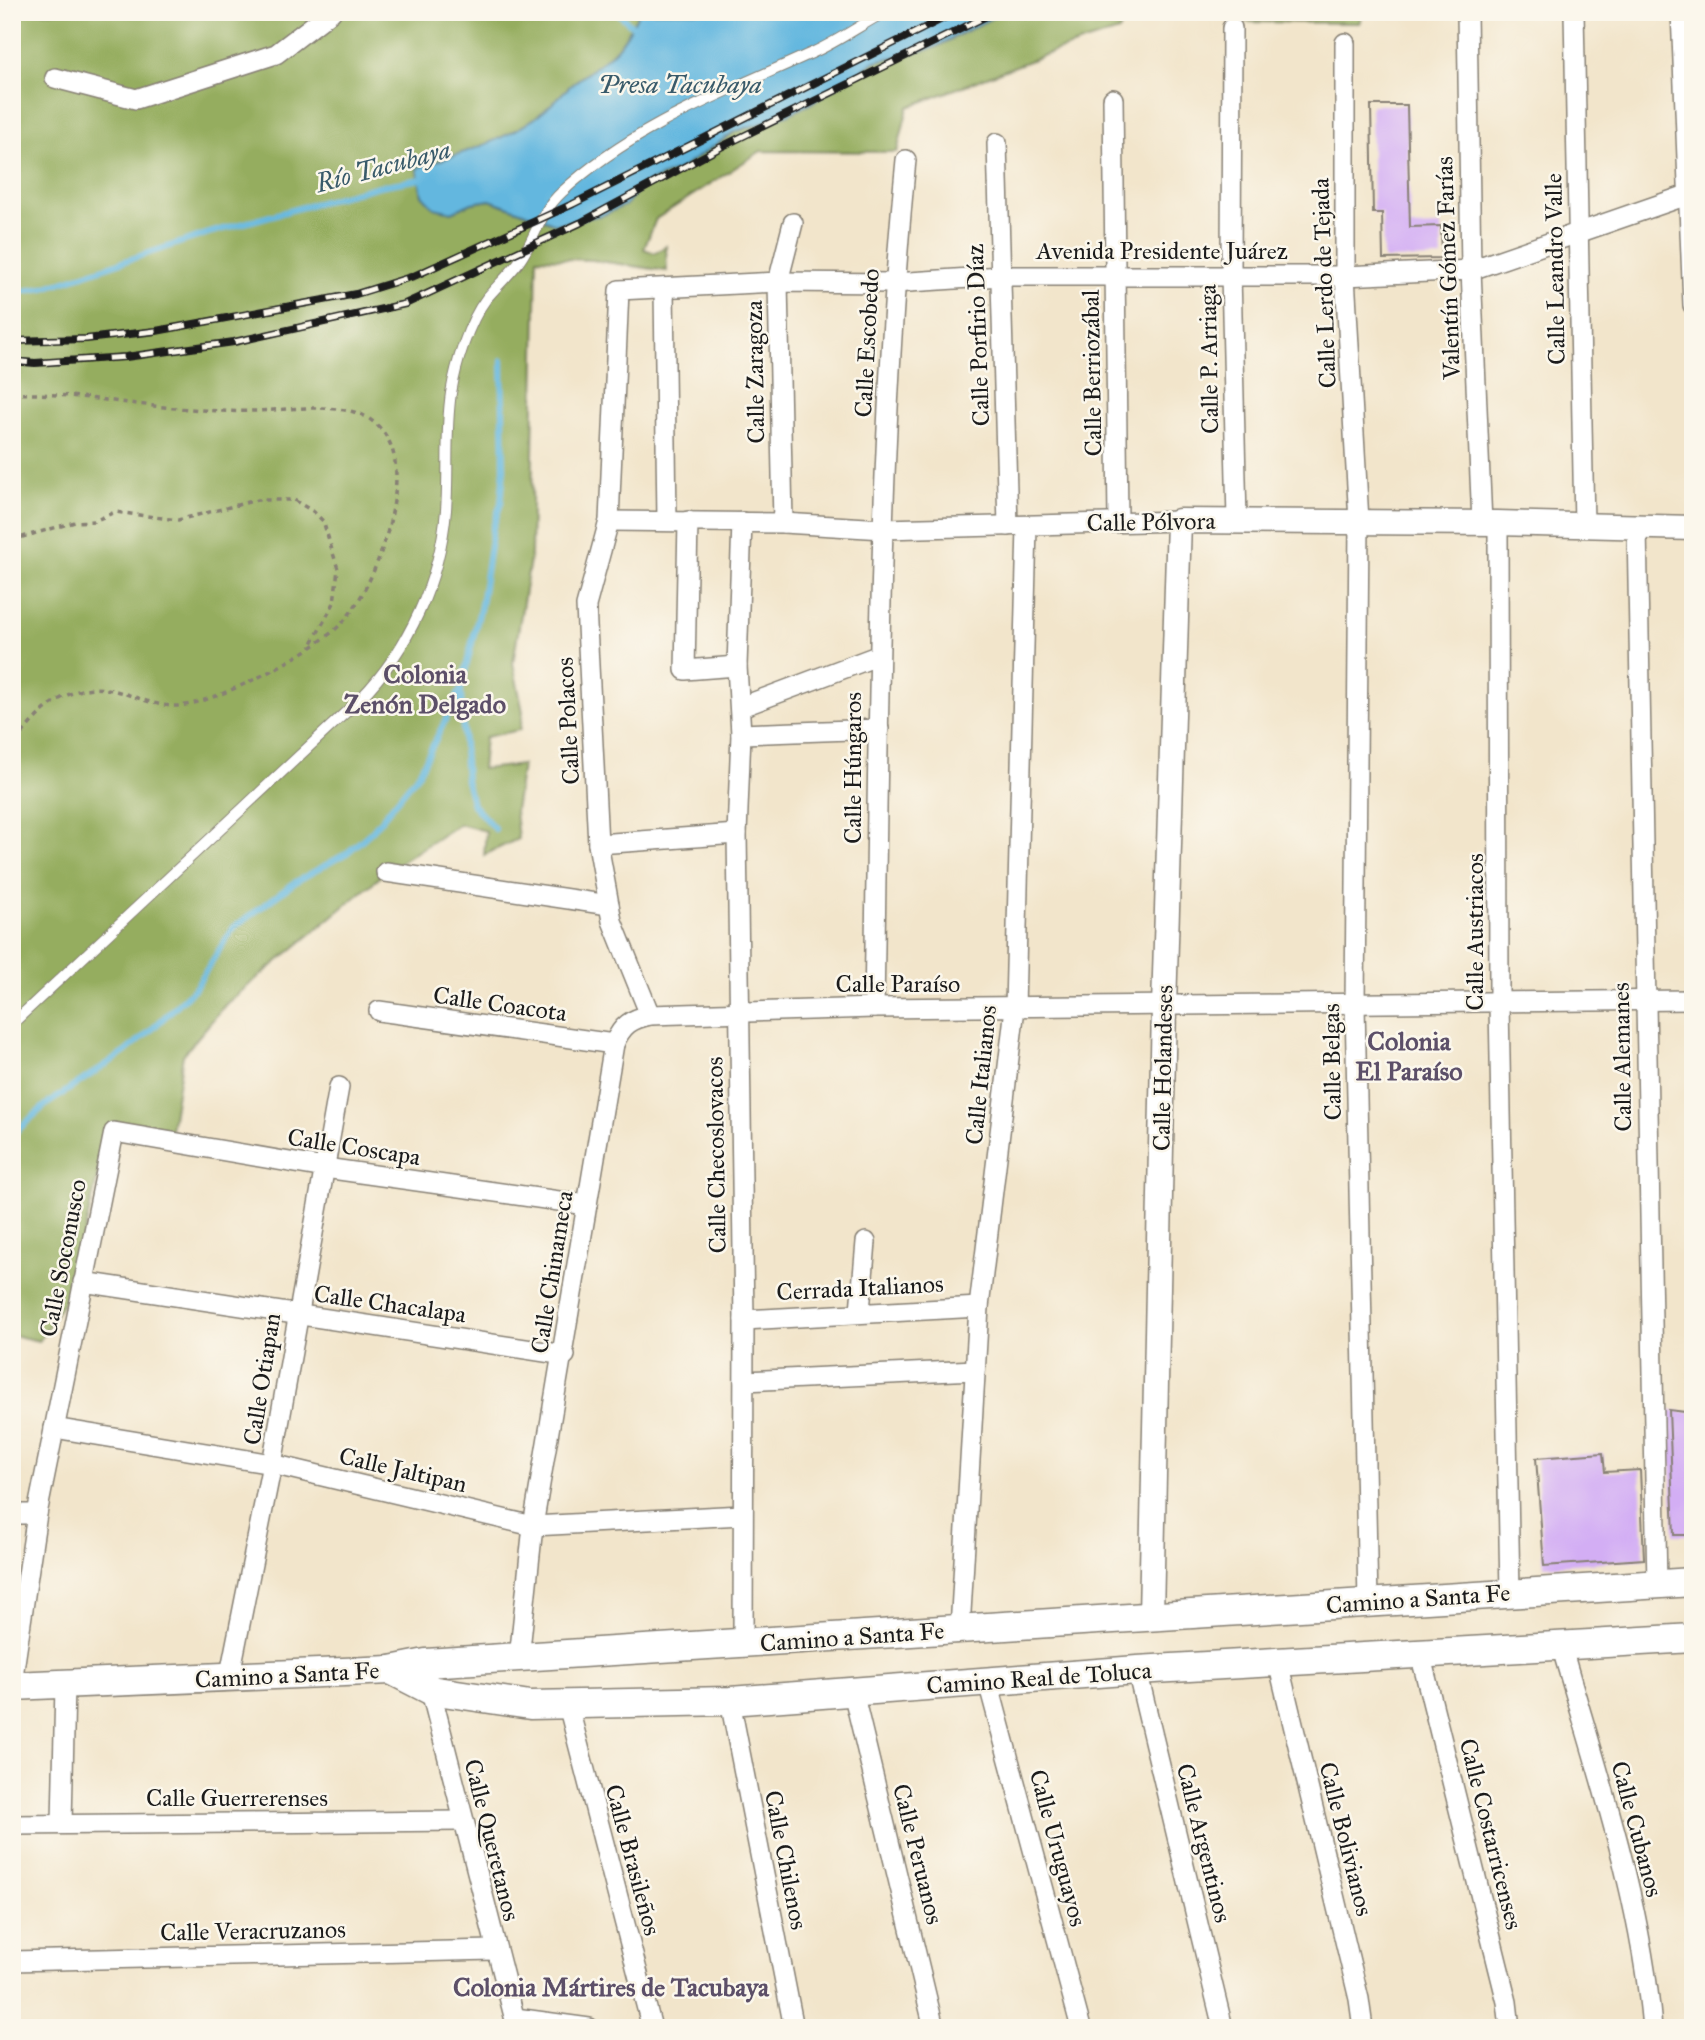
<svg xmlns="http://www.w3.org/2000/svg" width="1705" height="2040" viewBox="0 0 1705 2040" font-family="'IM FELL Great Primer',serif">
<rect width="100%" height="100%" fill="#fbf7ec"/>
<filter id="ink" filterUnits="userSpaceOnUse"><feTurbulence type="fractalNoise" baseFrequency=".0143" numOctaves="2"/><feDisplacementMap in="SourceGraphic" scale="14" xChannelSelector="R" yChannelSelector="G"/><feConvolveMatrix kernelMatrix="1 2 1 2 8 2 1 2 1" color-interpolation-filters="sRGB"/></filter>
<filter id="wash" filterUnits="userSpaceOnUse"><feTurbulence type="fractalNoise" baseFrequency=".00686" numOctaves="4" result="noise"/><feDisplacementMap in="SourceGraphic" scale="28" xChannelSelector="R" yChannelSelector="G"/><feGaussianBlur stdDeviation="1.57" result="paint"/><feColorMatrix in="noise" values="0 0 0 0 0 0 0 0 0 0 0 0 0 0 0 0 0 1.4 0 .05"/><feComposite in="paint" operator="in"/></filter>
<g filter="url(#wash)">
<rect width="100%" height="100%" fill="#f2e5cb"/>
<!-- forest -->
<g fill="#95ad5e" stroke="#58643d" stroke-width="2">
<path d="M12 12H639C619 54 609 56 575 82 561 93 550 108 535 118 500 143 458 154 417 168L422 195 452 212 472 203 490 200 556 224 625 205 643 184 680 169 735 132 810 104 876 61 934 48 1003 12H1128L1119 31 1050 53 908 107 897 152 761 151 656 219 644 249 655 253 666 246 667 271 592 260 537 258 531 554 513 663 523 712 520 730 485 737 482 769 522 765 515 811 518 839 484 855 486 831 459 824 386 872 226 1004 183 1055 170 1136 109 1127 71 1290 39 1341 12 1335Z"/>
<polygon points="1233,12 1364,12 1359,23 1245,22"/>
</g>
<!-- water -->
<path fill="#63b7df" stroke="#406a7e" stroke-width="2" d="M639 12H1003L934 48 876 61 810 104 789 114 734 132 680 169 643 184 626 205 603 215 556 224 490 200 472 203 452 212 434 208 422 195 417 168C458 154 500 143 535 118 550 108 561 93 575 82 609 56 619 54 639 12Z"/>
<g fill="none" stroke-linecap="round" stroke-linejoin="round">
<!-- stream -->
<g stroke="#63b7df" stroke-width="6">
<polyline points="617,12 639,32"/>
<polyline points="12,293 44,288 212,232 379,186 427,178"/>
<polyline points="461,693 466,781 473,805 495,829"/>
<polyline points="12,1135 47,1104 125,1052 149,1032 195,988 233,928 297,881 347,853 372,831 419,773 461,689 481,605 493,527 501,503 504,469 502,360"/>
</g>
</g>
<g id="blocks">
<!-- building -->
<g fill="#d3aef4">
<polygon points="1371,105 1407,105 1410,227 1441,226 1442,258 1383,259 1382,213 1373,213"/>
<polygon points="1669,1410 1693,1413 1693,1535 1674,1535"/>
<polygon points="1603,1453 1605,1472 1640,1470 1644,1559 1544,1566 1536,1458"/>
</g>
</g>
</g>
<g filter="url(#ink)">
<use href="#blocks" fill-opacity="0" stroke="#878074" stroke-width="2"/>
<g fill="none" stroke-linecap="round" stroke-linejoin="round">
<!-- service casing -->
<g stroke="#878074" stroke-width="12">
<path id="service" d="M12 1024 360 699C409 649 440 580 446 510 449 471 445 432 451 393 456 364 468 323 486 299 496 287 508 276 518 263 535 241 538 214 562 192 634 125 729 91 816 51 840 40 862 24 885 12"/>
</g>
<!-- minor casing -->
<g stroke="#878074" stroke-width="22">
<g id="minor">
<polyline points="1467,12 1471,270 1482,523"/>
<polyline points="1574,12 1584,525"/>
<polyline points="1681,12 1693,305"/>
<polyline points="1232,28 1231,274 1237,520"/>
<polyline points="1345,43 1345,276 1359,521 1355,1006 1368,1602"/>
<polyline points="55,78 136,99 276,54 331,12"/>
<polyline points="1113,99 1118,521"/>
<polyline points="997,143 1008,526"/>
<polyline points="664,288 667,521"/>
<polyline points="609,521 783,523 884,529 1179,521"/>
<polyline points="688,521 685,670 737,666"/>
<polyline points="742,522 737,666 741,734 737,834 744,1320 743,1644"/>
<polyline points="783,523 778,282 793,223"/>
<polyline points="1498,523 1499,1004 1510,1593"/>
<polyline points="1637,528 1657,1585"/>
<polyline points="741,707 877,656"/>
<polyline points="741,734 879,729"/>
<polyline points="598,844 737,834"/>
<polyline points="386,872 609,905"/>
<path d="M874 1008C879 725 878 442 906 160"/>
<polyline points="379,1011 614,1044"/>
<polyline points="650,1015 612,921 598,844 586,606 609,521 619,290 778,282 894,283 1001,276 1345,276 1471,270 1693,193"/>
<polyline points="83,1282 565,1355"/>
<polyline points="860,1311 866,1242"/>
<polyline points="744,1320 979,1307"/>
<polyline points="744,1381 975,1370"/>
<polyline points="54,1428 272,1464 533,1526 742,1515"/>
<polyline points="12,1514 37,1514"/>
<polyline points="960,1629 979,1307 1015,1008 1027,526"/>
<path d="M1561 1645C1597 1771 1641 1897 1652 2028"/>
<polyline points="1420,1653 1507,2002 1510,2028"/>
<path d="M519 1659 533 1526 614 1044C622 1025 631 1019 650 1015L874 1008 1693 1000"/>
<polyline points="1278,1662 1359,1999 1363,2028"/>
<polyline points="1137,1670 1223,2028"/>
<polyline points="229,1679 272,1464 339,1087"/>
<polyline points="428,1680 517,2028"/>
<polyline points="988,1682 1081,2028"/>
<polyline points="12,1683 37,1514 114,1132 325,1168 587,1205"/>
<polyline points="853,1692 934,2028"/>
<polyline points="730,1701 794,2028"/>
<polyline points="568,1705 652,2028"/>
<polyline points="62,1824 65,1684"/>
<polyline points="12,1825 462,1821"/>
<polyline points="12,1961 494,1950"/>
<polyline points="515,2018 589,2028"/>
</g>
</g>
<!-- tertiary casing -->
<g stroke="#878074" stroke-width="27">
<polyline id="tertiary" points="1151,1616 1164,1007 1179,521 1498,523 1693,528"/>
</g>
<!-- secondary casing -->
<g stroke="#878074" stroke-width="31">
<g id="secondary">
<polyline points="391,1670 430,1690 530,1705 730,1701 1137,1670 1693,1638"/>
<polyline points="12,1686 391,1670 426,1663 1693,1582"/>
</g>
</g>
<!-- path -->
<g stroke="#878074" stroke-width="3.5" stroke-dasharray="5 5" stroke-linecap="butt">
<path d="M12 394C73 392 131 406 191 409 212 411 233 412 254 411 287 410 321 404 354 412 373 417 388 433 393 452 406 498 374 590 341 624 314 652 216 704 177 706 141 707 112 678 75 692 48 701 28 725 12 747"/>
<polyline points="12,540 75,522 94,521 115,512 178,520 257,500 294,500 314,512 323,521 338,569 334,603 311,645"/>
</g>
<!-- service -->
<use href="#service" stroke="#fff" stroke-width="10"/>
<!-- minor -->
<use href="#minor" stroke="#fff" stroke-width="19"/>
<!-- tertiary -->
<use href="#tertiary" stroke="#fff" stroke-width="24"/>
<!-- secondary -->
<use href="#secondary" stroke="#fff" stroke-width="28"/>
<!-- rail casing -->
<g stroke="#1c1c1c" stroke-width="8">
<g id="rail">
<polyline points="12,341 86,339 156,331 356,294 414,276 573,204 956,12"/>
<polyline points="12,361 35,363 126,357 234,342 405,304 580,223 721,147 995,12"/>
</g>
</g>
<!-- rail -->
<use href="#rail" stroke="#fbf7ec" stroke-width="5" stroke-dasharray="16" stroke-linecap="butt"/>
</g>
</g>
<g text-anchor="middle" stroke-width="5" stroke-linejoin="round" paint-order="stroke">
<!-- street labels -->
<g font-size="24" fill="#1c1c1c" stroke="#fbf7ec">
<text x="1162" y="259">Avenida Presidente Juárez</text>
<text transform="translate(1448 268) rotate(-92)" y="8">Valentín Gómez Farías</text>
<text transform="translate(1555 269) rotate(-91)" y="8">Calle Leandro Valle</text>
<text transform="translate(1324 283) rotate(-92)" y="8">Calle Lerdo de Tejada</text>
<text transform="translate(978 335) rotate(-92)" y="8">Calle Porfirio Díaz</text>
<text transform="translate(867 343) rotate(-87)" y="8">Calle Escobedo</text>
<text transform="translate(1209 359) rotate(-91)" y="8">Calle P. Arriaga</text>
<text transform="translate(755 372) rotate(-91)" y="8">Calle Zaragoza</text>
<text transform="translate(1092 373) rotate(-91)" y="8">Calle Berriozábal</text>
<text transform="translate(1151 522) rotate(-1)" y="8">Calle Pólvora</text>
<text transform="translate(568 721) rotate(-93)" y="8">Calle Polacos</text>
<text transform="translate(853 768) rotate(-90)" y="8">Calle Húngaros</text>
<text transform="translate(1475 932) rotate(-90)" y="8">Calle Austriacos</text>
<text x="898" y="992">Calle Paraíso</text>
<text transform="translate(500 1004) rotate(8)" y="8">Calle Coacota</text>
<text transform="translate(1622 1057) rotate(-91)" y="8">Calle Alemanes</text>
<text transform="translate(1332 1062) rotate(-91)" y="8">Calle Belgas</text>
<text transform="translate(1163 1068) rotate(-89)" y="8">Calle Holandeses</text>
<text transform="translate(981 1075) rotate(-84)" y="8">Calle Italianos</text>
<text transform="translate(354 1147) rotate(9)" y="8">Calle Coscapa</text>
<text transform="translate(716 1155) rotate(-91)" y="8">Calle Checoslovacos</text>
<text transform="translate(63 1258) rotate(-79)" y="8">Calle Soconusco</text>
<text transform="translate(552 1272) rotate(-81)" y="8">Calle Chinameca</text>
<text transform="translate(860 1288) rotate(-3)" y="8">Cerrada Italianos</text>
<text transform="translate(390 1304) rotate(8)" y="8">Calle Chacalapa</text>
<text transform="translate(262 1379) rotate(-81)" y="8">Calle Otiapan</text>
<text transform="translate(403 1470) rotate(13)" y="8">Calle Jaltipan</text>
<text transform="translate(1418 1599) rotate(-4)" y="8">Camino a Santa Fe</text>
<text transform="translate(852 1637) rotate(-4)" y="8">Camino a Santa Fe</text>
<text transform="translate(287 1675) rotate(-3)" y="8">Camino a Santa Fe</text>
<text transform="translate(1039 1678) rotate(-4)" y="8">Camino Real de Toluca</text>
<text x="237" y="1806">Calle Guerrerenses</text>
<text transform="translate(1637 1829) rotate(75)" y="8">Calle Cubanos</text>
<text transform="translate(1491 1834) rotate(76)" y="8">Calle Costarricenses</text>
<text transform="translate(1346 1839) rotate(76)" y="8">Calle Bolivianos</text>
<text transform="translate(492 1840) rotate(76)" y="8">Calle Queretanos</text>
<text transform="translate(1204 1843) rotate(76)" y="8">Calle Argentinos</text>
<text transform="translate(1058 1848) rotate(75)" y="8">Calle Uruguayos</text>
<text transform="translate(918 1854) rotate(76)" y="8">Calle Peruanos</text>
<text transform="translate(633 1860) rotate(75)" y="8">Calle Brasileños</text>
<text transform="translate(786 1860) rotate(79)" y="8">Calle Chilenos</text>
<text transform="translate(253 1931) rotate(-1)" y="8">Calle Veracruzanos</text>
</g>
<!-- water labels -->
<g font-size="26" font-style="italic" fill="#385a6a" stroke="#fbf7ec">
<text x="680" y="93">Presa Tacubaya</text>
<text transform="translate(383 166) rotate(-15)" y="9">Río Tacubaya</text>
</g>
<!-- neighbourhood labels -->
<g font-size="26" font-weight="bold" fill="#5c4f68" stroke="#fbf7ec">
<text x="425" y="683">Colonia<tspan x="425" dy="30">Zenón Delgado</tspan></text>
<text x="1409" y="1050">Colonia<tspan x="1409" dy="30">El Paraíso</tspan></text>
<text x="611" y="1996">Colonia Mártires de Tacubaya</text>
</g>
</g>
<!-- margin -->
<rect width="1705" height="2040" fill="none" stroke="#fbf7ec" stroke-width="42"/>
</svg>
